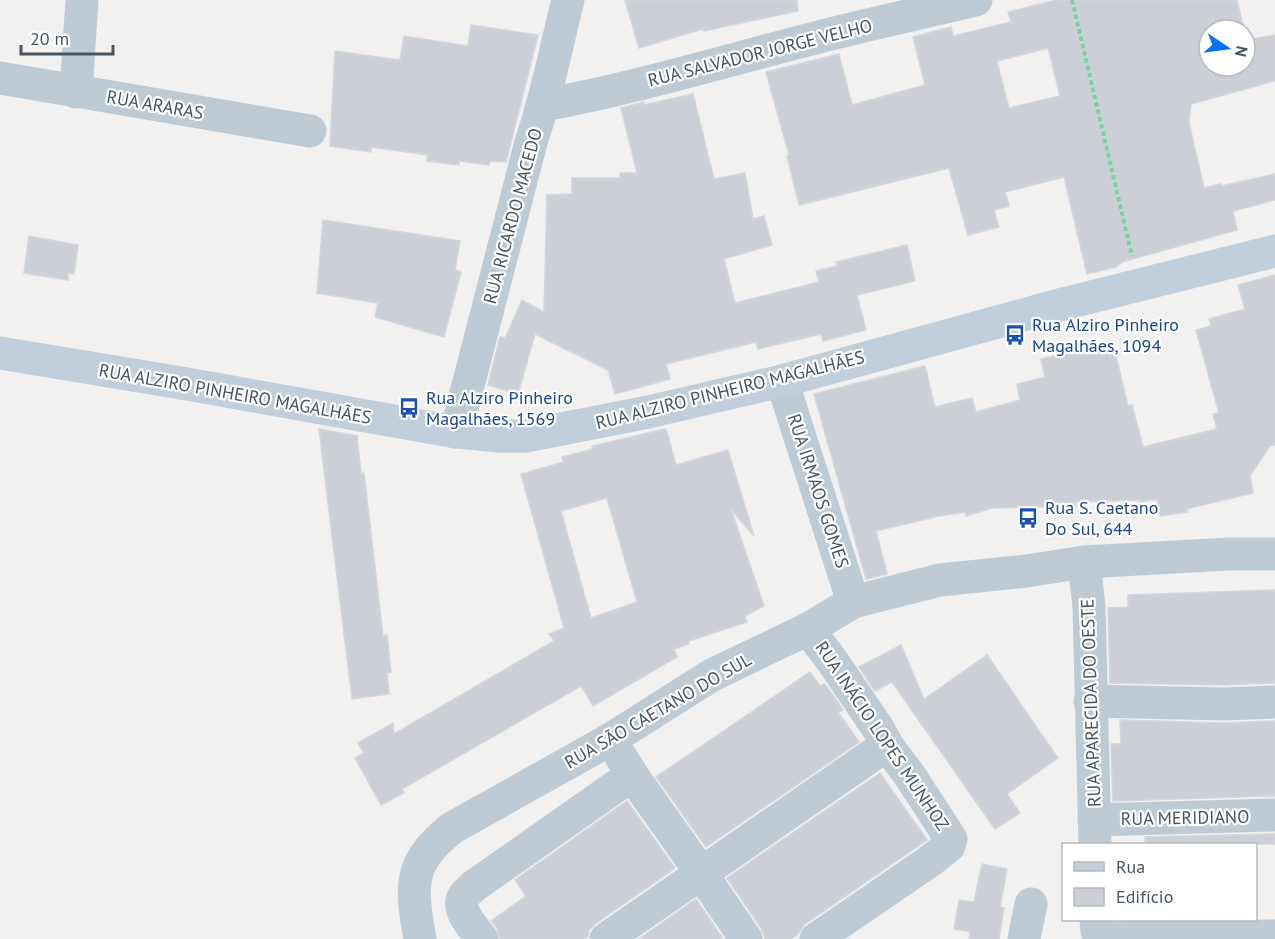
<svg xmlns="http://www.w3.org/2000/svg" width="1275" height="939" viewBox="0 0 1275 939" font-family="'PT Sans',sans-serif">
<rect width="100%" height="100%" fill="#f3f0f0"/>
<!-- building -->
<g fill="#cccfd6" stroke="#d3d6dc" stroke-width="1.5" fill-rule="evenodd">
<polygon points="625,0 797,0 798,11 704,31 703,29 639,48"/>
<path d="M1056 0H1237L1244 30H1209V66H1245V35L1246 40 1275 35V81L1191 104 1189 123 1204 188 1221 184V186L1275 174V200L1233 211 1237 230 1122 262 1116 267 1087 274 1064 177 1005 192 1009 206 994 210 999 227 968 235 949 168 799 205 787 156 789 155 766 72 839 54 852 105 925 85 913 37 951 27 953 36 1011 22 1008 12ZM1048 48 1060 96 1009 108 997 61Z"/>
<polygon points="471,25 538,35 506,162 490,161 489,165 459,161 459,165 427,161 428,155 371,147 371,152 330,146 335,51 400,60 404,36 468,46"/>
<polygon points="693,94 714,179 745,173 753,219 764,216 772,245 724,259 735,303 819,282 816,271 837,266 836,262 907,245 915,281 857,295 866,330 823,341 821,334 758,349 756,342 666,364 670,379 615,394 608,370 535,334 518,394 488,385 500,337 505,338 522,300 544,312 547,195 572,194 572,178 620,178 620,173 637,173 621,108 644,102 644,105"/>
<polygon points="323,220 460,241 455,270 461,272 444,337 375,317 378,303 317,293"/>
<polygon points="29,236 78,245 74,274 68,273 68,280 24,273"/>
<polygon points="1275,275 1275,445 1270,446 1250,475 1253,493 1187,509 1188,512 1160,516 1157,499 1139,502 1139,500 1075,502 1076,506 992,508 966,516 965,512 939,516 876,531 887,574 866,579 814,394 925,366 935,407 972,398 976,412 1020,400 1017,384 1045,377 1041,359 1108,342 1109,349 1114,348 1128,406 1132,405 1143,447 1217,429 1213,414 1219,413 1196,330 1211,326 1209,319 1245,309 1238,285"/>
<polygon points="319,429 357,436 361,473 364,473 383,636 387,635 391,672 387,673 389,694 352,699"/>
<path d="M666 429 676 465 728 450 754 536 731 509 764 606 745 616 747 622 689 641V644L674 649 677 657 593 706 581 686 402 789 404 793 381 805 355 758 364 753 358 743 393 723 394 734 554 641 549 634 564 628 521 474 564 462 562 457 593 449 592 446ZM607 498 637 602 591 618 561 511Z"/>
<polygon points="1275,590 1275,683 1224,685 1110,683 1108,608 1128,607 1128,595"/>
<polygon points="901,645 924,699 987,655 1058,758 1007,794 1020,813 995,829 892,682 875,691 859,667"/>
<polygon points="810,672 820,686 825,684 843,710 838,712 859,742 706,847 656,777"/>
<polygon points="1120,720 1224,723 1275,721 1275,796 1113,801 1111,744 1121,744"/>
<polygon points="880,773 927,840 805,924 798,934 791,939 765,939 761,928 727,878"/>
<polygon points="627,801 675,868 595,924 589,930 588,936 584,939 500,939 497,928 491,921 526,896 515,880"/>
<polygon points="1275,834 1275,844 1145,844 1145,837"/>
<polygon points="982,864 1007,869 1000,907 1004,908 999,939 969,939 970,932 954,929 959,900 974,902"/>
<polygon points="696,899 723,939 639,939"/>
</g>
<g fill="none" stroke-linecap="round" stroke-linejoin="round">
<!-- path -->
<polyline stroke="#6ed7a1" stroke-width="4" stroke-dasharray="4.5 3" stroke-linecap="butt" points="1072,0 1132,256"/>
<!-- street -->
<g stroke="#bfcbd4" stroke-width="33">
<polyline points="0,78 310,131"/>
<polyline points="76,92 82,0"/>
<path d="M544 105C636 88 725 61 815 38 868 24 922 13 976 0"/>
<polyline points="782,381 853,602"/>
<path d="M456 432 531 142C547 96 556 47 568 0"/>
<polyline points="1084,562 1089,607 1095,844"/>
<polyline points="808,629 833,662 879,730 887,745 910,776 951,839 949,846 930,861 816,939"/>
<polyline points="1090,701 1224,704 1275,702"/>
<polyline points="621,757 632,775 690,857 746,939"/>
<polyline points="1094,820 1275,815"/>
<polyline points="1096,920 1097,931 1102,938 1275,936"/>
<path d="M420 939C411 886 407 864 452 828L611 739 712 675 808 629 853 602 940 580 1027 571 1084 562 1229 554H1275"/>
<path d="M482 939C475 929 455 910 464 896 466 892 471 889 474 886L632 775"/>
<polyline points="606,939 887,745"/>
<polyline points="1024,939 1031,904"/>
</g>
<!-- secondary -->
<polyline stroke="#c1cedb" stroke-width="33" points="0,353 181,383 456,432 500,436 526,436 648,412 782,381 1067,303 1275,251"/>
</g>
<!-- icons -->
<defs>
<g id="bus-bare" transform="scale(1.62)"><path d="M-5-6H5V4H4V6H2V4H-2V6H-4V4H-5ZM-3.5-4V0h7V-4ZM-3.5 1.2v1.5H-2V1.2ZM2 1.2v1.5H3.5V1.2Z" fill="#1a4fb4" stroke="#fff" stroke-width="2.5" paint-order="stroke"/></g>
</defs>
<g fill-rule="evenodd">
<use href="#bus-bare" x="1015" y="335"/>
<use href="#bus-bare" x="409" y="408"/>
<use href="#bus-bare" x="1028" y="518"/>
</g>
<g text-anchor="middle" stroke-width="4.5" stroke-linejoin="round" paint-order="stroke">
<!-- street labels -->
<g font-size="18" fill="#465460" stroke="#fff">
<text transform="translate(760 53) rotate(-14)" y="6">RUA SALVADOR JORGE VELHO</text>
<text transform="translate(155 105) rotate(10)" y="6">RUA ARARAS</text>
<text transform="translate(513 216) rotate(-75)" y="6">RUA RICARDO MACEDO</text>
<text transform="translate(730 390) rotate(-14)" y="6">RUA ALZIRO PINHEIRO MAGALHÃES</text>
<text transform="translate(235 394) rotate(10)" y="6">RUA ALZIRO PINHEIRO MAGALHÃES</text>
<text transform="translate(818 491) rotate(72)" y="6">RUA IRMAOS GOMES</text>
<text transform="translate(1091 703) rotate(-92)" y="6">RUA APARECIDA DO OESTE</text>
<text transform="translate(658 711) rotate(-30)" y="6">RUA SÃO CAETANO DO SUL</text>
<text transform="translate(882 736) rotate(56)" y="6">RUA INÁCIO LOPES MUNHOZ</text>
<text transform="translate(1185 818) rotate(-1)" y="6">RUA MERIDIANO</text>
</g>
<!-- transit labels -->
<g font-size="18" fill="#164399" stroke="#fff" text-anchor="start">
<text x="1032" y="331">Rua Alziro Pinheiro<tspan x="1032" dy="21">Magalhães, 1094</tspan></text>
<text x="426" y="404">Rua Alziro Pinheiro<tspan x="426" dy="21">Magalhães, 1569</tspan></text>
<text x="1045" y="514">Rua S. Caetano<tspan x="1045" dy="21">Do Sul, 644</tspan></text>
</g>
</g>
<!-- legend -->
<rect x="1062" y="843" width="195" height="78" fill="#ffffff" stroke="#b5bbbf" stroke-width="1.5"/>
<rect x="1074" y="862" width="30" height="9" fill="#c1cedb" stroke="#b5bbbf" stroke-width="1.5"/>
<text x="1116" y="873" font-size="18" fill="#465460">Rua</text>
<rect x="1074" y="888" width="30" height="18" fill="#cccfd6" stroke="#b5bbbf" stroke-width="1.5"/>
<text x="1116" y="903" font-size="18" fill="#465460">Edifício</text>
<!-- north arrow -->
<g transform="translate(1227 48) rotate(103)"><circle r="28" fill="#ffffff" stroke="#b5bbbf" stroke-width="1.5"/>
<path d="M0-4.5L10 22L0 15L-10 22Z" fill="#0373fa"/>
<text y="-9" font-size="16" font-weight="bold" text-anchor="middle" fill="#465460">N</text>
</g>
<!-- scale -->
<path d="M21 45v9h92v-9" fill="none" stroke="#465460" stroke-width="3"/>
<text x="30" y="45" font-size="18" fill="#465460" stroke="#ffffff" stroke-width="4.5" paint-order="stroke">20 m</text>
</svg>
